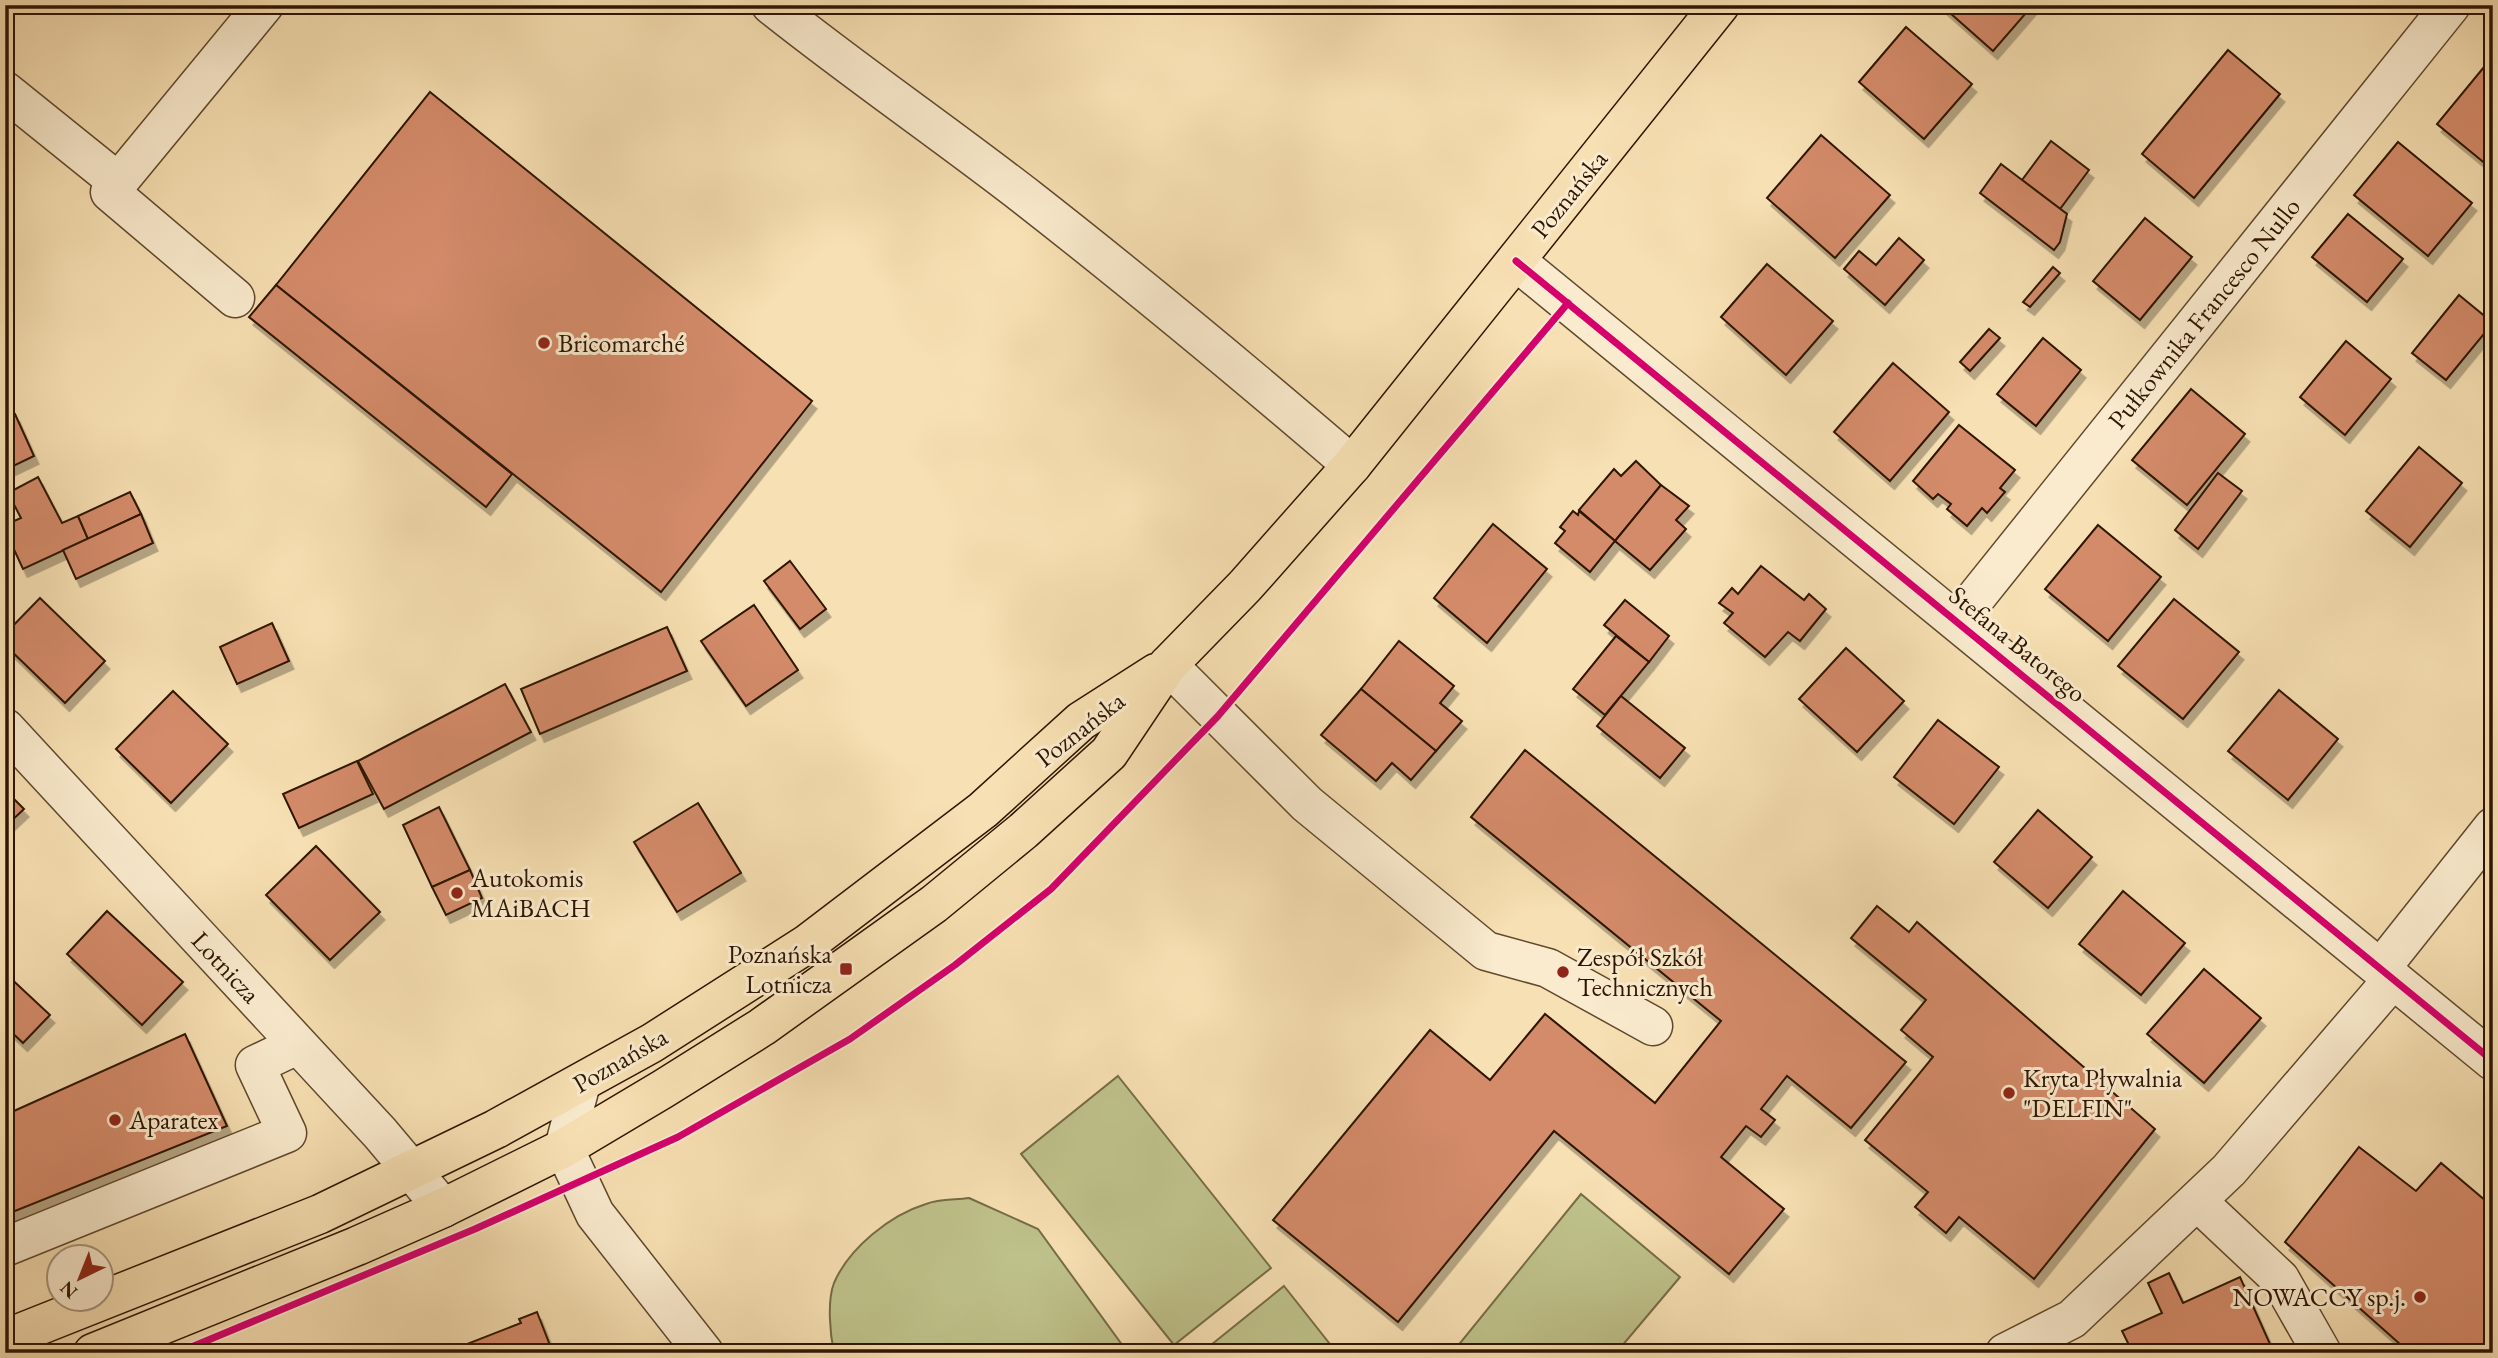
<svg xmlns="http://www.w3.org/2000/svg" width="2498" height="1358" viewBox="0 0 2498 1358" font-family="'EB Garamond',serif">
<defs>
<filter id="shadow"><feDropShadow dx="4.5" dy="8" stdDeviation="0" flood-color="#0004"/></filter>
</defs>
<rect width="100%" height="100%" fill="#f7e0b3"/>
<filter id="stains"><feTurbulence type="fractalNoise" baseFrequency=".00286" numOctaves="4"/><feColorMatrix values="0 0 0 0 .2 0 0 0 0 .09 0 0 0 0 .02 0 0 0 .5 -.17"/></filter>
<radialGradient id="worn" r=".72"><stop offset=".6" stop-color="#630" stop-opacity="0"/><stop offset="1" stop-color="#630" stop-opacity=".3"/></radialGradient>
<!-- green -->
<g fill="#bfc28b" stroke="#766c46" stroke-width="2">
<polygon points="1118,1076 1271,1268 1174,1345 1021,1154"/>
<polygon points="1581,1194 1680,1277 1616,1353 1452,1353"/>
<path d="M969 1198 1038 1229 1128 1353H834C830 1334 827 1301 834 1283 849 1248 890 1215 926 1204 939 1199 955 1200 969 1198Z"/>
<polygon points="1284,1286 1337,1353 1201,1353"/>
</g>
<!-- building -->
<g fill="#d48b6b" stroke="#2e1500" stroke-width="2" filter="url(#shadow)">
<polygon points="1941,5 2033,5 1993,51"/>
<polygon points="1906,27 1972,84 1924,139 1859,82"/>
<polygon points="2228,50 2280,94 2194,198 2142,154"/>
<polygon points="2484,67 2493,75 2493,170 2437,124"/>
<polygon points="430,92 812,401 661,592 276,285"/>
<polygon points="1821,135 1890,195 1835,258 1767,198"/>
<polygon points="2051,141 2089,170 2060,209 2022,180"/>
<polygon points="2398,142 2472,203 2428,256 2354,195"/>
<polygon points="2001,164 2067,214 2060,242 2054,250 1980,193"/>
<polygon points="2348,214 2403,259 2367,302 2312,257"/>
<polygon points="2145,218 2192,257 2140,320 2093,281"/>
<polygon points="1899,238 1924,260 1885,305 1844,269 1859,251 1876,265"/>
<polygon points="1767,264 1833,321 1786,375 1721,317"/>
<polygon points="2053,267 2060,273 2030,307 2023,302"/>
<polygon points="276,285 512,474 486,507 249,317"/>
<polygon points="2459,295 2493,323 2446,380 2412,353"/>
<polygon points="1989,329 2000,338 1970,371 1960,362"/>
<polygon points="2043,338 2081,370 2036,426 1997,394"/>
<polygon points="2346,341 2391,379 2345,435 2300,397"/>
<polygon points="1893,363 1949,412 1890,481 1834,432"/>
<polygon points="2191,389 2245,434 2187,505 2132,460"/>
<polygon points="15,414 34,456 5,470 5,419"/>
<polygon points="1959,425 2015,470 2000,488 2005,492 1987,513 1982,508 1967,526 1947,509 1951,504 1938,494 1933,499 1913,481"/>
<polygon points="2419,447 2462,483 2410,547 2366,511"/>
<polygon points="1636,461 1661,485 1615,541 1579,510 1614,469 1621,476"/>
<polygon points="2218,473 2242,491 2198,549 2175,530"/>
<polygon points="38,477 62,523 78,516 88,539 23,569 5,530 5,525 21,518 8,493"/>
<polygon points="1661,485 1689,506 1676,520 1686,529 1650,570 1615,541"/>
<polygon points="130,492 141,514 88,539 78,516"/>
<polygon points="1573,511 1578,515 1579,511 1615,541 1590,572 1555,543 1565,531 1560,527"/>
<polygon points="141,514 153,543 76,579 63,550"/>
<polygon points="1493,524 1547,569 1487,643 1434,598"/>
<polygon points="2098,525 2161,577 2108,641 2045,589"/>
<polygon points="790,561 826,609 800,629 764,581"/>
<polygon points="1761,566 1804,600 1809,594 1826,609 1800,641 1788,632 1765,657 1724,623 1733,613 1719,603 1732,588 1738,594"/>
<polygon points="40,598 105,661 65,703 5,645 5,634"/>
<polygon points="2174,599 2239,652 2183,719 2118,666"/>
<polygon points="1625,600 1669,636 1649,662 1604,625"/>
<polygon points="754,605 798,670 746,706 701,641"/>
<polygon points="272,623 289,661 237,684 220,647"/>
<polygon points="667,627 687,671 540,734 521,689"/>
<polygon points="1616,636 1649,662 1605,715 1573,689"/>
<polygon points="1399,641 1454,686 1440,703 1462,721 1436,751 1361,689"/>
<polygon points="1846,648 1904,701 1857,752 1799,699"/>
<polygon points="505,684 531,732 384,809 358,761"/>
<polygon points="1361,689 1436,751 1411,780 1392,763 1376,781 1321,735"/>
<polygon points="2279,690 2338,739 2288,800 2228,751"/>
<polygon points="173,691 228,744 171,803 116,749"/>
<polygon points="1621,696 1685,748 1660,778 1597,726"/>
<polygon points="1938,720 1999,767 1954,824 1894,777"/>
<polygon points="1525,750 1906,1062 1851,1128 1787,1076 1761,1109 1775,1120 1761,1137 1746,1126 1721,1157 1784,1209 1729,1274 1554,1131 1398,1322 1273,1220 1430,1030 1490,1080 1545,1014 1655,1103 1721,1021 1471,817"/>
<polygon points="357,761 373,794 299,828 283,794"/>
<polygon points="5,790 24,809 5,827"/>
<polygon points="698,803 741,873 677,912 634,842"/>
<polygon points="439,807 470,870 432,887 403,825"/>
<polygon points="2038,810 2092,857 2048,908 1994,862"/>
<polygon points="316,846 380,912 330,960 266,895"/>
<polygon points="470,870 482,898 446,915 432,887"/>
<polygon points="2123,891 2185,943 2141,995 2079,944"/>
<polygon points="1877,906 1909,932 1917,922 2155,1129 2034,1279 1959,1217 1946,1233 1915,1207 1928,1192 1865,1140 1933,1057 1901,1030 1926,1000 1851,938"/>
<polygon points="107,911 183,982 142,1025 67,954"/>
<polygon points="2204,969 2261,1018 2204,1083 2147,1034"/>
<polygon points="5,973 50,1015 23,1043 5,1026"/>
<polygon points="185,1034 227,1126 5,1215 5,1115"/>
<polygon points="2359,1147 2416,1191 2441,1163 2493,1207 2493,1353 2410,1353 2285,1242"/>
<polygon points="2169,1273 2183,1303 2240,1277 2274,1353 2120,1353 2130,1347 2122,1331 2162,1313 2148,1283"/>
<polygon points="537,1312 553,1353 471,1353 467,1344 521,1323 519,1319"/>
</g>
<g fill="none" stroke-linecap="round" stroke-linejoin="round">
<!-- minor casing -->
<g stroke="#60482d" stroke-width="41">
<g id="minor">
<path d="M771 5C855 72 944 133 1029 199 1139 285 1246 374 1352 465"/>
<polyline points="5,91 118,182"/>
<polyline points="1516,261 2493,1061"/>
<polyline points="235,298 110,192 264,5"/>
<polyline points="1957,621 2451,5"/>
<polyline points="1168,665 1307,804 1486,951 1548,968 1653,1026"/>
<polyline points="5,728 380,1133 443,1208"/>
<polyline points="2381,968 2493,827"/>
<polyline points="581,1083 564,1148 595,1214 704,1353"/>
<polyline points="2197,1201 2280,1279 2322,1353"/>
<polyline points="5,1247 287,1133 255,1065 297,1045"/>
<polyline points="2005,1353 2072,1319 2229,1170 2393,979"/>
</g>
</g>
<!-- major casing -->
<g stroke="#2e1500" stroke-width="41">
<g id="major">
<polyline points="5,1339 320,1214 496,1129 652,1043 807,944 983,810 1081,721 1156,673"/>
<polyline points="93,1353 357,1246 443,1208 564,1148 663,1089 762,1027 934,904 1023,831 1109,753 1168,665 1245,586 1352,465 1720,5"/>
</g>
</g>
<!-- minor -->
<use href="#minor" stroke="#faebce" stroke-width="38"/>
<!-- major -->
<use href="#major" stroke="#f7e0b3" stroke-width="38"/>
<!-- cycleway casing -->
<g stroke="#faebce" stroke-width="11">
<g id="cycleway">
<polyline points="1516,261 2493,1061"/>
<polyline points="177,1353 475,1229 678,1137 850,1039 955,965 1051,889 1218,716 1568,303"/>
</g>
</g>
<!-- cycleway -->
<use href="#cycleway" stroke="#d6006c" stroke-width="7"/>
</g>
<!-- markers -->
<g fill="#8f2418" stroke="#faebce" stroke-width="2.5">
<circle cx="544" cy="343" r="7"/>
<circle cx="457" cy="893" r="7"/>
<rect x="839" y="962" width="14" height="14" rx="3.5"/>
<circle cx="1563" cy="972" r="7"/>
<circle cx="2009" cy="1093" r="7"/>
<circle cx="115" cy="1120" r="7"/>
<circle cx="2420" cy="1297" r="7"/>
</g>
<g text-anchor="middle" stroke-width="6" stroke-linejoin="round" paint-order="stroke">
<!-- street labels -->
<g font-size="26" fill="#2e1500" stroke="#faebce">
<text transform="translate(1569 194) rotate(-51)" y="9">Poznańska</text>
<text transform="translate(2204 313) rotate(-51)" y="9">Pułkownika Francesco Nullo</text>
<text transform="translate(2018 644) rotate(39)" y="9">Stefana Batorego</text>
<text transform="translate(1080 729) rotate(-38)" y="9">Poznańska</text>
<text transform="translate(226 967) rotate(47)" y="9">Lotnicza</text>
<text transform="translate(620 1060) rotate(-30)" y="9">Poznańska</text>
</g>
<!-- poi labels -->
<g font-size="26" fill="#2e1500" stroke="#faebce" text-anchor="start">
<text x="558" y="352">Bricomarché</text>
<text x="471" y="887">Autokomis<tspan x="471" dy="30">MAiBACH</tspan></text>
<text x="832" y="963" text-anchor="end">Poznańska<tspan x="832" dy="30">Lotnicza</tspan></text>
<text x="1577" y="966">Zespół Szkół<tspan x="1577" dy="30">Technicznych</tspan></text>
<text x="2023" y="1087">Kryta Pływalnia<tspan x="2023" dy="30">"DELFIN"</tspan></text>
<text x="129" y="1129">Aparatex</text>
<text x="2406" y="1306" text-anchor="end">NOWACCY sp.j.</text>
</g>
</g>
<!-- margin -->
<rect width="2498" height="1358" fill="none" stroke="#f7e0b3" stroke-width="28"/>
<rect x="7" y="7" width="2484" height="1344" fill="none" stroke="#2e1500" stroke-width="3.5"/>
<rect x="14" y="14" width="2470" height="1330" fill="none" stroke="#2e1500" stroke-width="2"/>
<!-- north arrow -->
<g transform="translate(80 1278) rotate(223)"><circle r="33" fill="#faebce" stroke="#a8957c" stroke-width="2"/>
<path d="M0-5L12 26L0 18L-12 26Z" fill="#8f2418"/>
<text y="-10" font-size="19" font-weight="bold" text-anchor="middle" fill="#2e1500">N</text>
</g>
<rect width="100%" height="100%" filter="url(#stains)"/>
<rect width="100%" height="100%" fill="url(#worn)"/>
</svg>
